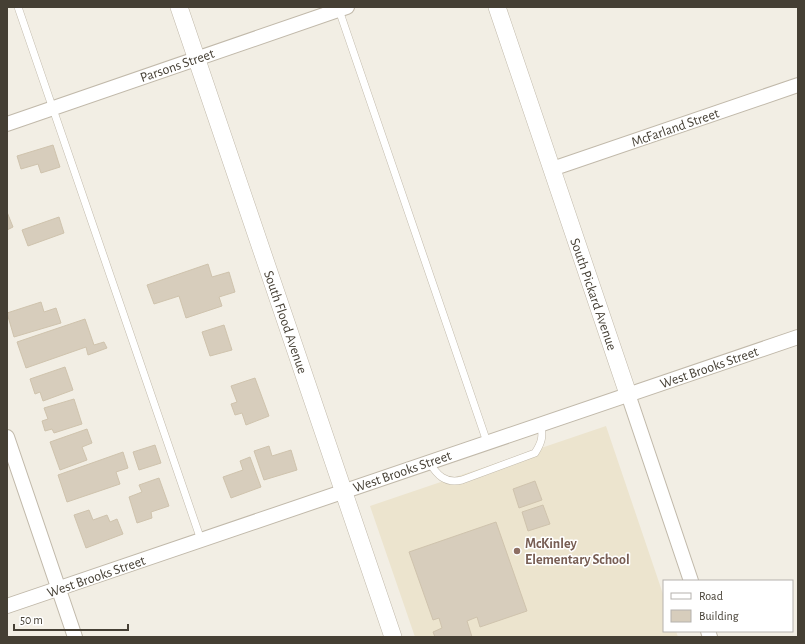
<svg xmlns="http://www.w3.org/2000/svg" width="805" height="644" viewBox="0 0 805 644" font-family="'Alegreya Sans',sans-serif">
<rect width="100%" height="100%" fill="#f2eee4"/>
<!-- education -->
<polygon fill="#ece4ce" points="606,426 664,597 664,631 676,631 678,637 415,637 370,506"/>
<!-- building -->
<g fill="#d7cdbc" stroke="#cfc3ad">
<polygon points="53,145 60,167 41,173 38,164 21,169 17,156"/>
<polygon points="7,212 13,227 7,230"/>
<polygon points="59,217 64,233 28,246 22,230"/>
<polygon points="208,264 212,277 229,272 235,292 219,297 222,306 186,318 179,296 154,304 147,285"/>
<polygon points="41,302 44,312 56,308 61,323 14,337 7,313"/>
<polygon points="85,319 94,345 104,342 107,348 88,355 86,347 26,368 17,342"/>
<polygon points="224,325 232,350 210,356 202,332"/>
<polygon points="65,367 73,390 43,401 40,392 35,394 30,379"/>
<polygon points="255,378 269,416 246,425 242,413 235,415 231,404 237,402 231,386"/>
<polygon points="74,399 82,424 54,433 52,429 45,431 42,421 48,419 44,408"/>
<polygon points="87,429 92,443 82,447 87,460 60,470 50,442"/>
<polygon points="155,445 161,463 139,470 133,452"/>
<polygon points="269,446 272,456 291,450 297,470 264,480 254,451"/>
<polygon points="123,452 128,468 116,472 120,484 67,502 58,475"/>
<polygon points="250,457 261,487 231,498 223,477 243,470 240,461"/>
<polygon points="159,478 169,506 151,512 152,518 137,523 129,497 142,492 139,485"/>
<polygon points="535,481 542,500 519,508 513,489"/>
<polygon points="543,505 550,524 528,531 522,512"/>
<polygon points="89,510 93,520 107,515 110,522 117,519 123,534 86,548 74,515"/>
<polygon points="496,522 527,611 480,627 477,617 467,621 472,637 435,637 433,632 442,628 439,618 433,620 409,552"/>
</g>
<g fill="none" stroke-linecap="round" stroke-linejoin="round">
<!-- service casing -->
<g stroke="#c1b9aa" stroke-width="8">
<g id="service">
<polyline points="18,7 201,540"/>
<polyline points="338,7 487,442"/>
<path d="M429 462C437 475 445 484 462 480L535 453C542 442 543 437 541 424"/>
</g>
</g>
<!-- minor casing -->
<g stroke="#c1b9aa" stroke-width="16">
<g id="minor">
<polyline points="7,124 347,7"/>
<polyline points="552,169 798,85"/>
<polyline points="628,394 691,581"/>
<polyline points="7,437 75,637"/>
<polyline points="7,606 798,337"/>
<polyline points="708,631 710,637"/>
</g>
</g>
<!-- tertiary casing -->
<g stroke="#c1b9aa" stroke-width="18">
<g id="tertiary">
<polyline points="179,7 393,637"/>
<polyline points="497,7 628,394"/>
</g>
</g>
<!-- service -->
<use href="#service" stroke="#fff" stroke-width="7"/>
<!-- minor -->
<use href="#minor" stroke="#fff" stroke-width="14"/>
<!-- tertiary -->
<use href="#tertiary" stroke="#fff" stroke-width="17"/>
</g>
<!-- markers -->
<circle fill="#8d6e63" stroke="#fff" stroke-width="1.5" cx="517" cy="551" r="4"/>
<g text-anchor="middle" stroke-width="3" stroke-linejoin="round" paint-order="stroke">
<!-- street labels -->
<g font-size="14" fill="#453f34" stroke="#fff">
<text transform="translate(177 65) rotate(-19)" y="5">Parsons Street</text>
<text transform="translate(675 127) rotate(-19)" y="5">McFarland Street</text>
<text transform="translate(594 294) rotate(71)" y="5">South Pickard Avenue</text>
<text transform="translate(286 322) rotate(71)" y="5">South Flood Avenue</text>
<text transform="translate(709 367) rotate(-19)" y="5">West Brooks Street</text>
<text transform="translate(402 471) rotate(-19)" y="5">West Brooks Street</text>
<text transform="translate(96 576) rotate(-19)" y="5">West Brooks Street</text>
</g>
<!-- education labels -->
<g font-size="14" font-weight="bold" fill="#785e54" stroke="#fff" text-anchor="start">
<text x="525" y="548">McKinley<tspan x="525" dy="16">Elementary School</tspan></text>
</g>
</g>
<!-- border -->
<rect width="805" height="644" fill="none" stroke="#453f34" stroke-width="16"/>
<!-- legend -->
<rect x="663" y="580" width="130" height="52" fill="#ffffff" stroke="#b5b2ae"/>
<rect x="671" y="593" width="20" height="6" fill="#ffffff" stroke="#b5b2ae"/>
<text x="699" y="600" font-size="12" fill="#453f34">Road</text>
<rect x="671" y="610" width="20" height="12" fill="#d7cdbc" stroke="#b5b2ae"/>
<text x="699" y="620" font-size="12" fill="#453f34">Building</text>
<!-- scale -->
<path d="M14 624v6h114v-6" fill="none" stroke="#453f34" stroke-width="2"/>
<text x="20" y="624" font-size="12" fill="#453f34" stroke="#ffffff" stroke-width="3" paint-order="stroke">50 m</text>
</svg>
